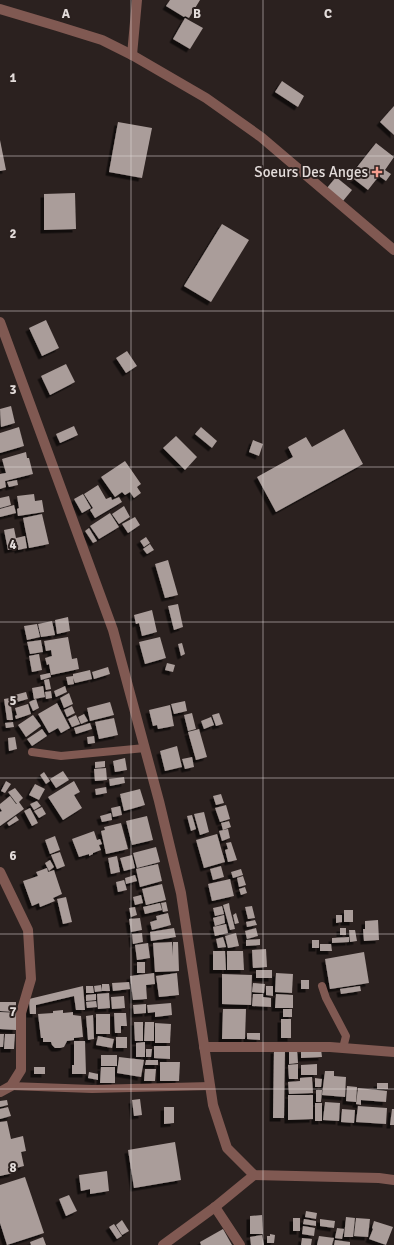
<svg xmlns="http://www.w3.org/2000/svg" width="394" height="1245" viewBox="0 0 394 1245" font-family="Signika,sans-serif">
<defs>
<filter id="shadow"><feDropShadow dx="-3.5" dy="3.5" stdDeviation="0" flood-color="#0009"/></filter>
</defs>
<rect width="100%" height="100%" fill="#2b211f"/>
<!-- building -->
<g fill="#aa9d9a" filter="url(#shadow)">
<polygon points="170,0 200,0 189,18 185,16 184,17 166,6"/>
<polygon points="185,18 203,28 190,49 173,39"/>
<polygon points="282,81 304,96 298,107 275,92"/>
<polygon points="394,106 394,135 380,122"/>
<polygon points="118,122 152,128 142,178 109,172"/>
<polygon points="0,140 6,170 0,171"/>
<polygon points="376,143 394,157 385,170 391,174 386,181 379,176 368,190 350,176"/>
<polygon points="336,177 352,190 343,201 327,188"/>
<polygon points="75,193 76,229 44,230 44,194"/>
<polygon points="222,224 249,240 211,302 184,286"/>
<polygon points="46,320 59,348 42,356 29,328"/>
<polygon points="127,351 137,366 126,373 116,358"/>
<polygon points="66,364 75,382 50,395 41,376"/>
<polygon points="11,406 15,423 1,427 0,409"/>
<polygon points="74,426 78,435 60,443 56,434"/>
<polygon points="19,427 24,446 0,453 0,433"/>
<polygon points="201,427 217,441 212,448 195,434"/>
<polygon points="344,429 363,464 276,512 257,477 293,457 288,447 306,437 312,447"/>
<polygon points="176,436 197,457 185,470 163,448"/>
<polygon points="253,440 263,444 259,456 249,452"/>
<polygon points="26,452 27,458 29,458 33,474 5,481 6,487 0,489 0,474 6,473 2,459"/>
<polygon points="125,461 141,484 137,487 141,493 134,498 130,492 125,495 122,492 115,497 101,477"/>
<polygon points="17,480 18,485 9,487 7,482"/>
<polygon points="98,485 106,499 111,497 112,500 119,497 122,502 95,518 90,510 93,508 84,494"/>
<polygon points="34,494 35,501 42,500 44,512 18,516 17,509 19,508 17,496"/>
<polygon points="83,494 91,508 82,513 74,499"/>
<polygon points="9,496 11,505 0,508 0,498"/>
<polygon points="14,505 16,513 0,517 0,509"/>
<polygon points="124,506 130,517 119,524 112,514"/>
<polygon points="110,513 119,527 99,539 90,526"/>
<polygon points="42,514 49,544 29,548 23,518"/>
<polygon points="135,517 140,525 128,533 122,524"/>
<polygon points="14,528 16,538 25,536 27,548 18,550 18,548 8,550 4,530"/>
<polygon points="89,528 97,541 93,543 85,531"/>
<polygon points="146,537 150,543 144,547 140,541"/>
<polygon points="150,544 154,550 147,554 143,549"/>
<polygon points="168,560 178,595 165,598 155,564"/>
<polygon points="178,604 183,627 174,630 168,606"/>
<polygon points="152,610 157,632 142,636 139,623 136,624 134,615"/>
<polygon points="68,617 70,631 57,634 55,620"/>
<polygon points="52,621 55,635 41,637 38,624"/>
<polygon points="37,624 40,637 27,640 24,626"/>
<polygon points="68,637 72,659 77,658 79,669 51,675 49,664 47,665 45,658 52,656 51,650 46,651 44,641"/>
<polygon points="160,637 166,658 145,664 139,642"/>
<polygon points="41,640 43,652 30,654 27,642"/>
<polygon points="182,643 185,654 181,656 178,644"/>
<polygon points="39,654 42,670 32,672 29,656"/>
<polygon points="167,663 175,665 173,672 165,670"/>
<polygon points="108,667 110,674 94,679 92,672"/>
<polygon points="90,670 92,679 75,683 73,678 74,684 68,685 66,677 73,676 73,674"/>
<polygon points="50,673 51,677 41,680 40,675"/>
<polygon points="49,679 51,689 46,690 44,680"/>
<polygon points="43,686 45,697 34,699 32,688"/>
<polygon points="65,686 67,692 56,697 54,691"/>
<polygon points="51,691 52,698 46,699 45,692"/>
<polygon points="26,692 28,699 13,703 11,696"/>
<polygon points="69,693 73,704 64,708 60,698"/>
<polygon points="10,698 13,720 7,720 4,699"/>
<polygon points="36,699 39,708 33,711 29,702"/>
<polygon points="185,701 187,711 174,714 171,704"/>
<polygon points="110,702 114,715 90,721 87,708"/>
<polygon points="57,703 70,728 61,733 58,728 49,733 38,714"/>
<polygon points="28,704 31,714 16,719 15,716 17,715 15,708"/>
<polygon points="170,705 174,726 158,729 157,725 153,726 149,710"/>
<polygon points="72,706 75,713 67,717 64,710"/>
<polygon points="192,713 196,729 188,731 184,715"/>
<polygon points="219,713 223,724 216,726 212,715"/>
<polygon points="84,714 88,721 81,724 78,717"/>
<polygon points="33,715 41,726 26,737 18,725"/>
<polygon points="76,715 80,724 72,727 68,719"/>
<polygon points="211,717 214,725 204,729 201,721"/>
<polygon points="114,718 118,735 99,739 95,722"/>
<polygon points="13,722 14,727 6,728 5,723"/>
<polygon points="90,723 92,729 76,734 74,728"/>
<polygon points="42,729 47,736 32,746 27,739"/>
<polygon points="199,729 207,757 196,760 188,732"/>
<polygon points="94,736 95,743 88,744 87,737"/>
<polygon points="15,737 17,749 9,751 8,738"/>
<polygon points="177,746 182,767 165,771 160,751"/>
<polygon points="192,757 194,767 185,769 182,759"/>
<polygon points="125,758 127,770 115,772 113,761"/>
<polygon points="105,761 105,767 95,768 95,762"/>
<polygon points="106,768 107,780 95,781 94,769"/>
<polygon points="63,771 69,780 56,788 50,779"/>
<polygon points="44,772 50,781 46,784 40,775"/>
<polygon points="124,777 125,783 110,786 109,779"/>
<polygon points="6,781 11,784 5,793 1,791"/>
<polygon points="74,781 80,792 74,795 82,808 63,820 48,797"/>
<polygon points="35,784 45,789 39,800 29,795"/>
<polygon points="106,787 107,793 96,795 95,789"/>
<polygon points="15,788 23,798 19,802 24,809 0,826 0,812 2,811 0,808 0,804 10,796 16,804 17,804 8,792"/>
<polygon points="140,789 145,805 124,811 120,794"/>
<polygon points="221,794 224,803 216,805 213,796"/>
<polygon points="37,801 41,806 34,810 30,804"/>
<polygon points="226,805 230,819 220,822 215,808"/>
<polygon points="120,806 122,815 113,817 111,808"/>
<polygon points="42,807 46,814 39,818 34,811"/>
<polygon points="30,808 38,823 32,826 24,811"/>
<polygon points="204,812 209,832 200,835 194,814"/>
<polygon points="111,813 112,820 102,822 100,816"/>
<polygon points="192,815 196,829 191,831 187,816"/>
<polygon points="16,816 19,820 9,826 7,823"/>
<polygon points="147,816 153,840 132,845 126,821"/>
<polygon points="229,821 231,827 223,830 221,823"/>
<polygon points="121,823 128,849 106,854 101,831 105,830 104,827"/>
<polygon points="228,829 230,838 222,841 219,831"/>
<polygon points="94,831 97,840 100,839 102,844 99,845 101,850 93,853 93,854 89,856 89,854 79,857 72,839"/>
<polygon points="217,834 225,862 204,868 196,840"/>
<polygon points="55,836 60,850 50,854 45,840"/>
<polygon points="231,842 237,860 228,862 225,850 228,849 226,843"/>
<polygon points="156,847 160,862 137,868 133,853"/>
<polygon points="60,852 65,866 57,869 51,855"/>
<polygon points="132,855 135,868 124,871 120,858"/>
<polygon points="117,856 120,872 111,874 108,858"/>
<polygon points="50,860 54,867 49,871 45,863"/>
<polygon points="158,864 162,881 140,887 136,869"/>
<polygon points="221,866 224,877 213,880 210,869"/>
<polygon points="47,868 48,872 54,870 62,894 53,898 55,901 40,907 39,903 32,906 23,881 38,876 36,872"/>
<polygon points="241,869 243,875 233,878 231,872"/>
<polygon points="135,875 137,881 126,884 125,878"/>
<polygon points="243,876 246,885 239,887 237,878"/>
<polygon points="230,879 234,896 212,901 208,884"/>
<polygon points="124,880 127,890 118,892 116,882"/>
<polygon points="162,884 166,900 146,905 142,889"/>
<polygon points="245,887 247,893 241,895 239,889"/>
<polygon points="141,895 143,903 135,905 133,897"/>
<polygon points="66,897 72,922 63,924 57,899"/>
<polygon points="166,902 168,911 163,912 161,903"/>
<polygon points="160,903 162,910 145,914 143,907"/>
<polygon points="229,903 230,909 228,910 230,909 235,929 230,930 223,905"/>
<polygon points="222,906 224,914 215,916 213,908"/>
<polygon points="252,906 255,918 248,919 245,907"/>
<polygon points="135,907 137,915 131,917 129,908"/>
<rect x="344" y="910" width="9" height="12"/>
<polygon points="168,913 171,925 152,930 150,922 157,920 156,916"/>
<polygon points="236,913 239,923 235,924 233,915"/>
<polygon points="224,915 225,923 215,926 213,918"/>
<polygon points="336,915 342,915 342,922 336,923"/>
<polygon points="140,918 142,930 131,932 129,919"/>
<polygon points="255,920 257,925 247,927 246,922"/>
<polygon points="378,920 379,940 364,941 363,929 365,929 365,921"/>
<polygon points="226,924 228,933 215,936 213,927"/>
<polygon points="174,928 176,937 151,941 150,932"/>
<polygon points="256,928 258,936 247,939 245,931"/>
<rect x="340" y="928" width="6" height="7"/>
<polygon points="349,930 355,930 357,941 350,942"/>
<polygon points="142,933 143,942 133,944 132,934"/>
<polygon points="236,933 239,946 228,948 225,936"/>
<polygon points="223,937 226,947 218,948 216,939"/>
<polygon points="349,937 349,942 332,943 332,938"/>
<polygon points="260,939 260,945 246,946 246,940"/>
<rect x="312" y="940" width="7" height="8"/>
<polygon points="172,942 173,956 173,942 178,942 179,971 155,972 153,943"/>
<polygon points="148,943 150,958 137,960 135,945"/>
<polygon points="320,944 331,944 332,951 320,951"/>
<polygon points="266,949 267,967 253,968 252,950"/>
<polygon points="213,951 225,951 226,970 213,970"/>
<polygon points="227,951 243,951 244,970 227,970"/>
<polygon points="364,952 369,983 330,989 325,959"/>
<rect x="137" y="962" width="8" height="11"/>
<rect x="256" y="970" width="16" height="8"/>
<polygon points="154,973 155,984 146,985 147,999 133,1000 130,976"/>
<polygon points="177,973 179,995 159,997 156,976"/>
<polygon points="276,973 293,974 292,993 275,992"/>
<polygon points="222,974 252,975 251,1005 222,1004"/>
<rect x="301" y="980" width="8" height="9"/>
<polygon points="129,982 130,989 113,991 112,983"/>
<polygon points="253,983 265,984 264,993 252,992"/>
<polygon points="102,984 109,984 110,991 102,991"/>
<polygon points="101,985 102,991 95,992 94,986"/>
<polygon points="83,986 85,1010 76,1010 74,996 36,1005 36,1014 30,1014 29,999"/>
<polygon points="86,986 93,986 94,993 86,993"/>
<polygon points="266,986 273,986 273,996 266,995"/>
<polygon points="360,986 361,991 341,994 340,989"/>
<polygon points="109,993 110,1008 98,1009 97,994"/>
<polygon points="96,994 96,1000 86,1001 86,995"/>
<polygon points="253,994 263,994 263,997 271,998 271,1007 252,1006"/>
<polygon points="276,994 293,995 293,1008 275,1008"/>
<polygon points="124,996 125,1008 112,1009 111,997"/>
<polygon points="96,1001 97,1007 87,1008 86,1002"/>
<polygon points="0,1002 16,1002 16,1012 0,1011"/>
<polygon points="171,1003 172,1015 155,1017 155,1012 148,1013 147,1005"/>
<polygon points="146,1004 146,1013 134,1014 133,1005"/>
<polygon points="223,1009 246,1009 245,1039 222,1039"/>
<rect x="283" y="1009" width="9" height="8"/>
<polygon points="63,1010 63,1013 73,1012 73,1015 81,1016 83,1037 74,1038 74,1040 67,1041 64,1047 60,1048 55,1048 52,1045 51,1042 43,1042 43,1038 41,1038 38,1014 53,1013 53,1011"/>
<polygon points="0,1012 17,1013 16,1030 0,1029"/>
<polygon points="114,1013 126,1013 127,1026 121,1026 121,1033 115,1033"/>
<rect x="96" y="1014" width="14" height="20"/>
<polygon points="93,1015 94,1039 88,1040 86,1016"/>
<rect x="281" y="1019" width="10" height="19"/>
<polygon points="134,1022 143,1022 143,1041 135,1041"/>
<polygon points="145,1022 154,1022 154,1041 144,1041"/>
<polygon points="155,1023 171,1024 170,1043 155,1043"/>
<polygon points="247,1033 260,1033 260,1040 247,1039"/>
<polygon points="0,1034 4,1034 3,1047 0,1047"/>
<polygon points="5,1034 15,1034 14,1049 4,1049"/>
<polygon points="98,1036 114,1039 112,1048 96,1045"/>
<rect x="116" y="1037" width="11" height="11"/>
<polygon points="74,1041 85,1041 86,1074 72,1074 72,1065 74,1065"/>
<polygon points="145,1042 145,1057 136,1057 136,1043"/>
<polygon points="154,1046 170,1046 170,1059 154,1058"/>
<polygon points="146,1049 152,1049 151,1057 146,1057"/>
<polygon points="289,1049 297,1049 298,1063 289,1064"/>
<polygon points="321,1049 322,1057 301,1058 301,1050"/>
<polygon points="274,1050 285,1050 284,1118 273,1118"/>
<rect x="101" y="1055" width="16" height="11"/>
<polygon points="119,1057 144,1060 141,1077 117,1073"/>
<polygon points="146,1060 158,1060 158,1065 145,1065"/>
<polygon points="160,1062 180,1062 179,1081 160,1081"/>
<polygon points="298,1064 298,1079 289,1079 288,1065"/>
<polygon points="317,1064 317,1075 301,1075 301,1065"/>
<rect x="34" y="1067" width="11" height="7"/>
<polygon points="101,1067 115,1067 115,1083 100,1083"/>
<polygon points="145,1069 156,1069 155,1081 144,1081"/>
<polygon points="325,1071 334,1071 334,1076 346,1077 345,1097 322,1095"/>
<polygon points="89,1072 98,1074 98,1080 88,1078"/>
<polygon points="312,1077 313,1093 289,1094 288,1082 300,1081 300,1078"/>
<polygon points="315,1078 322,1079 321,1087 315,1087"/>
<rect x="377" y="1083" width="11" height="6"/>
<polygon points="347,1086 357,1087 356,1102 346,1101"/>
<polygon points="358,1088 387,1091 386,1102 361,1100 361,1105 356,1104"/>
<polygon points="316,1090 322,1090 321,1102 316,1102"/>
<polygon points="288,1095 313,1095 313,1119 288,1120"/>
<polygon points="140,1099 142,1115 134,1116 132,1100"/>
<polygon points="7,1100 8,1105 0,1107 0,1101"/>
<polygon points="325,1102 340,1103 339,1121 323,1120"/>
<rect x="315" y="1103" width="7" height="18"/>
<polygon points="358,1106 387,1108 386,1124 356,1122"/>
<polygon points="8,1107 11,1116 0,1119 0,1109"/>
<polygon points="164,1107 174,1107 174,1123 164,1124"/>
<polygon points="342,1109 355,1110 354,1123 341,1122"/>
<polygon points="392,1109 394,1109 394,1125 390,1125"/>
<polygon points="7,1121 11,1139 23,1136 26,1151 21,1152 24,1166 12,1169 13,1173 0,1176 0,1122"/>
<polygon points="175,1142 181,1180 134,1188 128,1150"/>
<polygon points="107,1171 109,1191 90,1194 90,1189 81,1191 79,1175"/>
<polygon points="25,1177 44,1233 7,1245 0,1223 0,1185"/>
<polygon points="69,1195 77,1211 66,1216 59,1199"/>
<polygon points="306,1211 317,1213 316,1219 305,1217"/>
<polygon points="262,1215 263,1234 250,1234 250,1216"/>
<polygon points="346,1217 355,1218 353,1237 344,1237"/>
<rect x="293" y="1218" width="7" height="13"/>
<polygon points="356,1218 370,1219 368,1237 354,1236"/>
<polygon points="304,1219 316,1221 316,1226 303,1224"/>
<polygon points="320,1219 335,1221 334,1228 320,1226"/>
<polygon points="122,1220 129,1231 122,1235 116,1225"/>
<polygon points="374,1221 393,1227 386,1245 369,1239 373,1229 372,1228"/>
<polygon points="114,1224 122,1236 117,1239 109,1227"/>
<polygon points="303,1226 315,1228 314,1236 302,1234"/>
<polygon points="337,1228 344,1229 342,1239 335,1238"/>
<polygon points="223,1229 232,1245 201,1245 200,1242"/>
<polygon points="270,1234 275,1235 274,1243 267,1243 267,1236 270,1236"/>
<polygon points="262,1235 264,1245 251,1245 250,1237"/>
<polygon points="319,1236 334,1238 332,1245 317,1245"/>
<polygon points="43,1237 46,1245 31,1245 30,1242"/>
<polygon points="302,1238 312,1239 311,1245 301,1245"/>
<polygon points="335,1240 350,1242 350,1245 334,1245"/>
</g>
<g fill="none" stroke-linecap="round" stroke-linejoin="round">
<!-- service -->
<g stroke="#805952" stroke-width="8">
<polyline points="32,752 61,756 145,748"/>
<polyline points="322,986 326,998 346,1036 343,1048"/>
<polyline points="11,1086 92,1089 210,1086"/>
</g>
<!-- minor -->
<g stroke="#805952" stroke-width="10">
<polyline points="0,9 57,26 102,40 132,55 206,98 261,137 394,250"/>
<polyline points="132,55 137,0"/>
<polyline points="0,872 28,930 31,979 21,1013 21,1070 11,1086 0,1092"/>
<polyline points="204,1047 330,1047 394,1052"/>
<polyline points="215,1207 240,1245"/>
<polyline points="163,1245 215,1207 254,1175"/>
</g>
<!-- tertiary -->
<polyline stroke="#805952" stroke-width="10" points="0,322 113,630 159,801 181,893 213,1105 227,1148 254,1175 379,1178 394,1180"/>
</g>
<!-- grid -->
<path fill="none" stroke="#e3dcda" stroke-width="1" stroke-opacity="0.55" d="M131 0V1245M263 0V1245M0 156H394M0 311H394M0 467H394M0 622H394M0 778H394M0 934H394M0 1089H394"/>
<!-- markers -->
<path fill="#f59d8e" stroke="#2b211f" stroke-width="1.5" d="M375 166h4v4h4v4h-4v4h-4v-4h-4v-4h4z"/>
<g text-anchor="middle" stroke-width="4" stroke-linejoin="round" paint-order="stroke">
<!-- poi labels -->
<g font-size="15" fill="#e3dcda" stroke="#2b211f" text-anchor="end">
<text x="368" y="177">Soeurs Des Anges</text>
</g>
</g>
<g font-size="13" text-anchor="middle" font-weight="bold" fill="#e3dcda" stroke="#2b211f" stroke-width="4" stroke-linejoin="round" paint-order="stroke">
<text x="66" y="18">A</text>
<text x="197" y="18">B</text>
<text x="328" y="18">C</text>
<text x="13" y="82">1</text>
<text x="13" y="238">2</text>
<text x="13" y="394">3</text>
<text x="13" y="549">4</text>
<text x="13" y="705">5</text>
<text x="13" y="860">6</text>
<text x="13" y="1016">7</text>
<text x="13" y="1172">8</text>
</g>
</svg>
